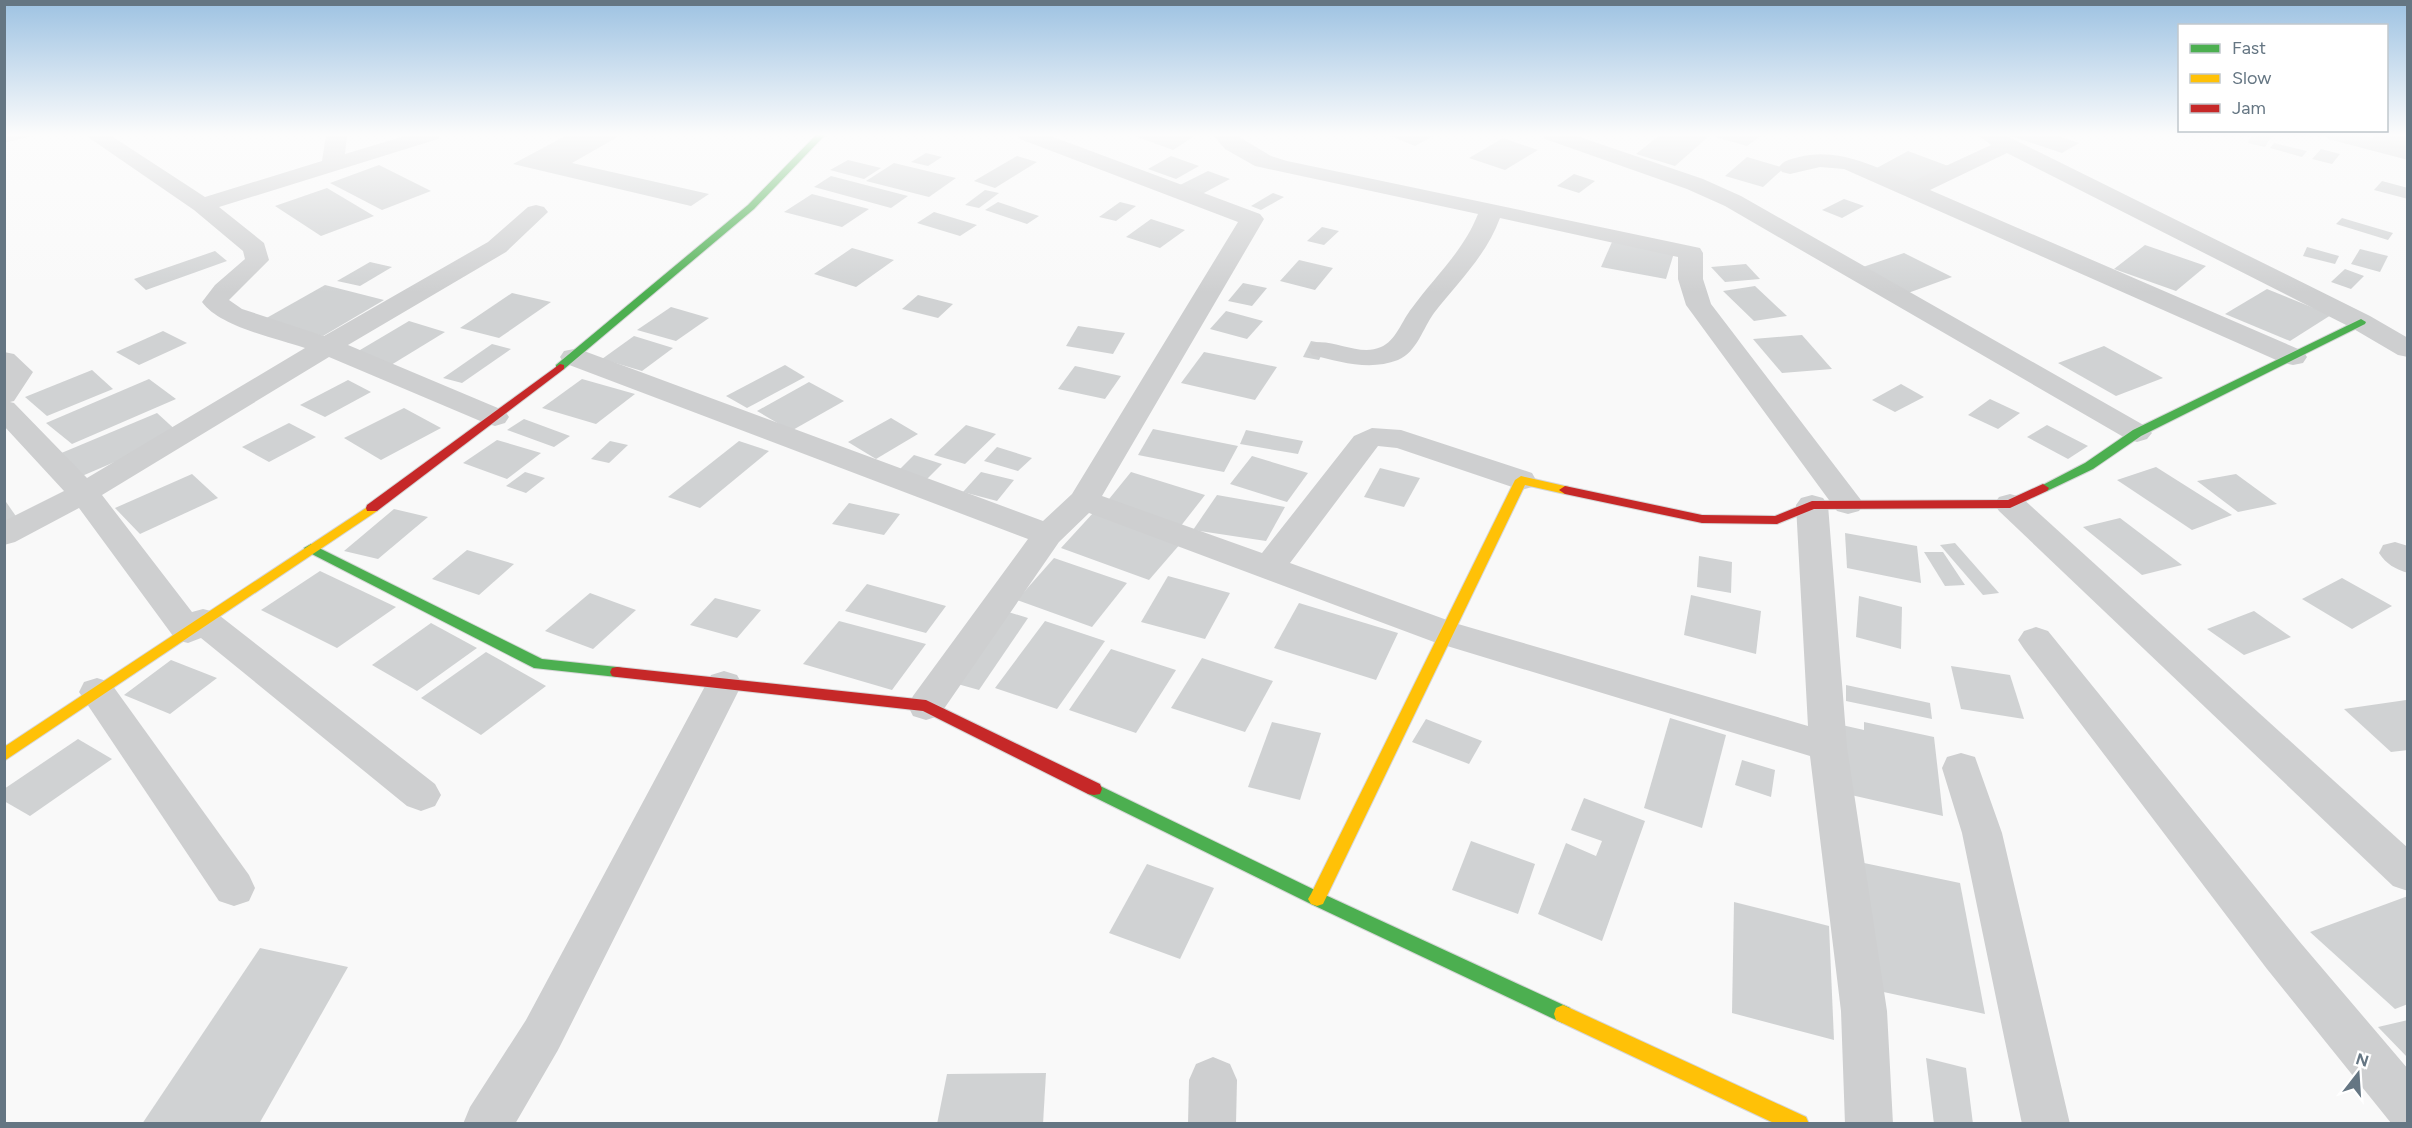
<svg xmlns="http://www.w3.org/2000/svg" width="2412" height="1128" viewBox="0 0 2412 1128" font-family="Figtree,sans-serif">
<rect width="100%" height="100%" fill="#f9f9f9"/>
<!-- building -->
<g fill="#d0d2d3">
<polygon points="4,135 31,135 31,136 4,143"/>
<polygon points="567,135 621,135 572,163 709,194 691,206 513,164"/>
<polygon points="1132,135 1196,135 1173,150"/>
<polygon points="1388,135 1435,135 1415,146"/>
<polygon points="1660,135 1702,135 1708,137 1675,166 1636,154"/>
<polygon points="1718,135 1762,135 1747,146 1715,137"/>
<polygon points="2055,135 2079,143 2062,153 2011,136"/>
<polygon points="2252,135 2272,135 2265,147 2248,143"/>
<polygon points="2375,135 2408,135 2408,150 2371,141"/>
<polygon points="1503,138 1538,150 1505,170 1469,158"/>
<polygon points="2274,143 2307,151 2302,157 2270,148"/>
<polygon points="2321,149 2340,154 2332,164 2312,159"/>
<polygon points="1908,151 1959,170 1923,189 1873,170"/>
<polygon points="926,153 942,157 928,166 911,162"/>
<polygon points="1017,156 1037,162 995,188 974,181"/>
<polygon points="1171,156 1199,166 1176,179 1148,169"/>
<polygon points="1747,157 1784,168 1763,187 1725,176"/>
<polygon points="848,160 881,168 864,179 830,170"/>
<polygon points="894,163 956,178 929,197 866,181"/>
<polygon points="379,165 431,191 382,210 330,183"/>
<polygon points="1208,171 1230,179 1202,194 1180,185"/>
<polygon points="1574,174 1595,181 1579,193 1557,186"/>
<polygon points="831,176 908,196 891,208 814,187"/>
<polygon points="2382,181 2408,188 2408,199 2374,190"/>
<polygon points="327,188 374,216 321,236 275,206"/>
<polygon points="985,190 999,193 979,208 965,205"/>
<polygon points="1273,193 1284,197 1261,210 1251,206"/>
<polygon points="812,194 869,209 842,227 784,212"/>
<polygon points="1844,199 1864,206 1842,218 1822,210"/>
<polygon points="998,202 1039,216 1027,224 985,210"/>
<polygon points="1120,202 1136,206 1116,221 1099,217"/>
<polygon points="934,212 977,225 960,236 917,223"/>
<polygon points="2342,218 2393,233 2388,240 2336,224"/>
<polygon points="1151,219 1185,230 1160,248 1126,237"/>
<polygon points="1322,227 1339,231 1324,245 1307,241"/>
<polygon points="1612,242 1674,253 1666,279 1601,267"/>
<polygon points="2145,245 2206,266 2176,291 2114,269"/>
<polygon points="2307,247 2339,256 2335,264 2303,256"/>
<polygon points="852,248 894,260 856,287 814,274"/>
<polygon points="2360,249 2388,256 2380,272 2351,264"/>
<polygon points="215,251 227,261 146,290 134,279"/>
<polygon points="1904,253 1952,277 1908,293 1860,268"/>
<polygon points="1299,260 1333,268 1315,290 1280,281"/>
<polygon points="370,262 392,267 360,286 337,281"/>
<polygon points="1746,264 1760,279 1725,282 1711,267"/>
<polygon points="2345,269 2364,276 2351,289 2331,282"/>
<polygon points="1243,283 1267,288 1252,306 1228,301"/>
<polygon points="325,285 384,300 323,336 263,320"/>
<polygon points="1755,286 1787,316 1754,321 1723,291"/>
<polygon points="2267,289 2331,315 2290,341 2225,314"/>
<polygon points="512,293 551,302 499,338 460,328"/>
<polygon points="918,295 953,304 938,318 902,309"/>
<polygon points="671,307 709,318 676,341 637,330"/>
<polygon points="1226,311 1263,321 1247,339 1210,329"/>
<polygon points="409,321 445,332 391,365 355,353"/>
<polygon points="1078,326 1125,333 1113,354 1066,346"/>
<polygon points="163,331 187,343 139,365 116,352"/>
<polygon points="1802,335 1832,369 1782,373 1753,339"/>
<polygon points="634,336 673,348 642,371 602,359"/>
<polygon points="1311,341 1327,344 1319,360 1303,357"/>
<polygon points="492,344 511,349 462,383 443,378"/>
<polygon points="2104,346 2163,378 2116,396 2058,363"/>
<polygon points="1204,352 1277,367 1255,400 1181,383"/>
<polygon points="785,365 805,377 747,408 726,396"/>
<polygon points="1075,366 1121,376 1105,399 1058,389"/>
<polygon points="92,370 113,389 47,416 25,397"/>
<polygon points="149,379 176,399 72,444 46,423"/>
<polygon points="582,379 635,394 596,424 542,408"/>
<polygon points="348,380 371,392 325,417 300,405"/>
<polygon points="809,382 844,401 791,431 757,411"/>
<polygon points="1901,384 1924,397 1895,412 1872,400"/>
<polygon points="1990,399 2020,413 1998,429 1968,415"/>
<polygon points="404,408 441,428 381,460 344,438"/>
<polygon points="157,413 180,434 82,476 59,454"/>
<polygon points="891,418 918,434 876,459 848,442"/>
<polygon points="524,419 570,436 554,447 507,430"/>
<polygon points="289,423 316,437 269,462 242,447"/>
<polygon points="966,425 996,434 965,464 934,455"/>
<polygon points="2047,425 2088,446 2068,459 2027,437"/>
<polygon points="1153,429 1238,446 1224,472 1138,455"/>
<polygon points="1246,430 1303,441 1298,454 1240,444"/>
<polygon points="497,440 541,453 507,479 463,463"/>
<polygon points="610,441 628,445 609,463 591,459"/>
<polygon points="739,441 769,451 700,508 668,497"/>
<polygon points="997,447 1032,458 1018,471 984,461"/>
<polygon points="914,455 942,464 927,479 899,470"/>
<polygon points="1252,456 1308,473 1287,502 1230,484"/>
<polygon points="2156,467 2232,515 2192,530 2117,480"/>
<polygon points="1380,468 1420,478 1404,507 1364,497"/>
<polygon points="525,472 545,478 526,493 506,486"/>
<polygon points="981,472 1014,480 997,501 963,492"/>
<polygon points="1131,472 1205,495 1180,527 1105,504"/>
<polygon points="192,474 218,498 140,534 115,508"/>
<polygon points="2236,474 2277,504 2238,512 2197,481"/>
<polygon points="1217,495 1285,507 1266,541 1193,530"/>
<polygon points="4,499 20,522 4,528"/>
<polygon points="849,503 900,514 884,535 832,524"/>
<polygon points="394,509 428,517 378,559 344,551"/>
<polygon points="1094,512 1181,543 1149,580 1061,548"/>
<polygon points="2120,518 2182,565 2142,575 2083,527"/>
<polygon points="1845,533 1917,546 1921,583 1847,568"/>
<polygon points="1955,543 1999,593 1983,595 1940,545"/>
<polygon points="467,550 514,564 479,595 432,579"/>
<polygon points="1924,552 1943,552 1965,585 1945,586"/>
<polygon points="1699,556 1732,562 1731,593 1697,587"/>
<polygon points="1054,558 1127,583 1092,627 1017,600"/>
<polygon points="320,571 396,607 337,648 261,610"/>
<polygon points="1168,576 1230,593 1205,639 1141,622"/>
<polygon points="2342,578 2392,606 2352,629 2302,599"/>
<polygon points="867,584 946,606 926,633 845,611"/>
<polygon points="590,593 636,610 593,649 545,631"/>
<polygon points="1691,595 1761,611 1756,654 1684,635"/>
<polygon points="1859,596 1902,607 1901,649 1856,637"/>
<polygon points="715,598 761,610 737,638 690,625"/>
<polygon points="1299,603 1398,633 1376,680 1274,648"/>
<polygon points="1005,611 1028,618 979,690 954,683"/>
<polygon points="2254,611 2291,637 2244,655 2207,629"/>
<polygon points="839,621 926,644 892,690 803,664"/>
<polygon points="1045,621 1105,641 1057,709 995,688"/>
<polygon points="431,623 477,648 417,691 372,665"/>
<polygon points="1111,649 1176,670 1136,733 1069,710"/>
<polygon points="486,652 546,686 481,735 421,698"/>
<polygon points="1202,658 1273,681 1245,732 1171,708"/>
<polygon points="171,660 217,678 170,714 124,695"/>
<polygon points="1951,666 2010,675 2024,719 1961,709"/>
<polygon points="1846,685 1930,703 1932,719 1846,701"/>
<polygon points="2406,700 2408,702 2408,750 2391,752 2344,709"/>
<polygon points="1670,718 1726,735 1702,828 1644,808"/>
<polygon points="1426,719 1482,741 1469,764 1412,742"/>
<polygon points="1272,722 1321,733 1300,800 1248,787"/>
<polygon points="1864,722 1934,737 1943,816 1838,792 1833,723 1864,730"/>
<polygon points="78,739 112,759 30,816 4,801 4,789"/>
<polygon points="1742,760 1775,770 1771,797 1735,785"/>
<polygon points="1584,798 1645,821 1602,941 1538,914 1566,843 1596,856 1602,841 1571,830"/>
<polygon points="1471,841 1535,864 1518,914 1452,890"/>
<polygon points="1864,863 1960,883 1985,1014 1879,991"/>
<polygon points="1147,864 1214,888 1180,959 1109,933"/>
<polygon points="2408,896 2408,1004 2395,1009 2310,932"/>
<polygon points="1734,902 1829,926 1834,1040 1732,1013"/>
<polygon points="260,948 348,967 259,1124 142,1124"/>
<polygon points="2408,1020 2408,1058 2378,1027"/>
<polygon points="1926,1058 1966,1068 1973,1124 1934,1124"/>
<polygon points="1046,1073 1043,1124 937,1124 947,1074"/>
</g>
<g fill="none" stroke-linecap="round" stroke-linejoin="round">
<!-- fast casing -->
<g stroke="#d5d6d7" stroke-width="2">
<g id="fast">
<polygon points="816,135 825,135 754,209 564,369 556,369 556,365 748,205"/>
<polygon points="2361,319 2366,322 2365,324 2141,436 2093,469 2047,491 2039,491 2037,488 2085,463 2133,430"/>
<polygon points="311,544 542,659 617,667 622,668 624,672 622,676 617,677 534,668 306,551 304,548"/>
<polygon points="1094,783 1323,894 1570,1008 1572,1014 1570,1020 1563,1023 1556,1020 1311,904 1088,794 1086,789 1088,784"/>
</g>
</g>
<!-- slow casing -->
<g stroke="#d5d6d7" stroke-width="2">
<g id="slow">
<polygon points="1521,476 1569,487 1571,490 1565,494 1525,485 1323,904 1317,906 1311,904 1308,899 1311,894 1515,480"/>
<polygon points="372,504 378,508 377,511 4,761 4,747"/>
<polygon points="1563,1005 1806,1117 1809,1124 1776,1124 1556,1020 1554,1014 1556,1008"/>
</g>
</g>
<!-- jam casing -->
<g stroke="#d5d6d7" stroke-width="2">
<g id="jam">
<polygon points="560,364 564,365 564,369 377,511 367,511 366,508 367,505"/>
<polygon points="2043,484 2049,488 2047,491 2010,508 1814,509 1777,524 1702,523 1565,494 1559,490 1565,486 1702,515 1775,516 1812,501 2008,500"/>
<polygon points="617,667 926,700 1100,784 1102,789 1100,794 1094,795 1088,794 923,711 617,677 612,676 610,672 612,668"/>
</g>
</g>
<!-- street -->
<g fill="#cecfd0" fill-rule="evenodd">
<path d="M85 135H110L205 197 322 161 326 135H347L345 154 408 135H441L438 139 219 207 264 243 269 260 229 300 242 309 324 336 488 242 528 207 536 205 544 207 548 212 506 252 348 345 505 411 509 417 505 423 495 426 485 423 329 357 102 495 192 612 203 609 215 612 435 784 441 795 435 806 421 811 407 806 201 638 188 643 176 640 79 508 15 542 4 545V521L64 491 4 426V352L14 354 33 372 14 401 10 402 14 403 87 478 305 348C276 338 220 327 202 302L215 285 245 259 243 251 194 210Z"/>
<polygon points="1017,135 1048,135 1260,214 1264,219 1102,496 1262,553 1354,436 1372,428 1401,430 1532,473 1536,480 1532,487 1521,490 1397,448 1378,446 1290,563 1458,624 1808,726 1796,505 1801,498 1812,495 1823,498 1828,505 1847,747 1887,1011 1893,1124 1845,1124 1841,1011 1810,756 1434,642 1089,513 1059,542 939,716 926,720 913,716 908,706 913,696 1028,539 564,363 560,357 564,351 574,349 584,351 1043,521 1072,494 1238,222 1020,139"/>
<path d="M1213 135H1236L1271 156 1287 161 1700 248 1703 253V279L1711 304 1864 504 1859 511 1848 514 1837 511 1686 305 1678 279V257L1500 218C1486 256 1458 282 1434 313 1423 328 1417 352 1398 360 1370 371 1340 362 1312 355L1308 349 1312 343C1334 338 1359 357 1381 347 1396 341 1402 320 1412 308 1435 276 1463 252 1478 214L1255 166 1225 149Z"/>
<polygon points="1542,135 1574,135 1703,179 1741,196 2147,427 2152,433 2147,439 2137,442 2127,439 1725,206 1687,189 1545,139"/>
<path d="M1978 135H2005L2370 316 2408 338V357L2398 355 2352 328 2007 153 1930 190 2303 351 2307 357 2303 363 2293 365 2283 363 1844 169 1820 167 1790 174 1782 172 1779 167C1784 160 1791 159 1799 157 1839 147 1875 167 1911 182L1991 145Z"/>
<polygon points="2325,135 2361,135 2408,147 2408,160 2328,139"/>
<polygon points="2010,494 2021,497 2408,848 2408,891 2393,886 1999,511 1994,504 1999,497"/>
<path d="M2395 542 2408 546V573C2395 569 2386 564 2379 553L2383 545Z"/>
<polygon points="2036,627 2048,631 2299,941 2408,1069 2408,1124 2391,1123 2267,969 2024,649 2018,640 2024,631"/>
<polygon points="724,671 737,675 742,684 558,1050 515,1124 463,1124 470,1107 526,1020 711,675"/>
<polygon points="97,678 110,682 249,875 255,888 249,901 234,906 219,901 79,692 84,682"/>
<polygon points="1961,753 1975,757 2002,833 2070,1124 2022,1124 1962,833 1942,768 1947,757"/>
<polygon points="1213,1057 1230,1064 1237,1080 1236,1124 1188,1124 1189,1080 1196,1064"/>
</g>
<!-- fast -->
<use href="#fast" fill="#4caf50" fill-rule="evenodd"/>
<!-- slow -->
<use href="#slow" fill="#ffc107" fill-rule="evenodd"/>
<!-- jam -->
<use href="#jam" fill="#c62828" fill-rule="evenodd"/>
</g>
<!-- sky -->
<linearGradient id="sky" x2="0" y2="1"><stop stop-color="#9dc2e2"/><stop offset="0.46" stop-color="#fcfcfc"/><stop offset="1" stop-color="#fcfcfc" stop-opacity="0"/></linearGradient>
<rect width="2412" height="293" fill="url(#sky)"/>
<!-- border -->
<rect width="2412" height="1128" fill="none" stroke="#657683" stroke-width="12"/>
<!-- legend -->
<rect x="2178" y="24" width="210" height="108" fill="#ffffff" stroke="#c1c8cd" stroke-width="1.5"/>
<rect x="2190" y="44" width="30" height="9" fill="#4caf50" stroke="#c1c8cd" stroke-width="1.5"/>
<text x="2232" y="54" font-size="18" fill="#657683">Fast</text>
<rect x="2190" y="74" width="30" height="9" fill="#ffc107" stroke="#c1c8cd" stroke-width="1.5"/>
<text x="2232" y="84" font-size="18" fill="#657683">Slow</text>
<rect x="2190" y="104" width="30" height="9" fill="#c62828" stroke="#c1c8cd" stroke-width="1.5"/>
<text x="2232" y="114" font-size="18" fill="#657683">Jam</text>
<!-- north arrow -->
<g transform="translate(2358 1074) rotate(17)" stroke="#ffffff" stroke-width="4.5" paint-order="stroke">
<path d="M0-4.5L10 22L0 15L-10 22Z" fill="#657683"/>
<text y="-9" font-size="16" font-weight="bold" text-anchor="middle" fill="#657683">N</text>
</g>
</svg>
